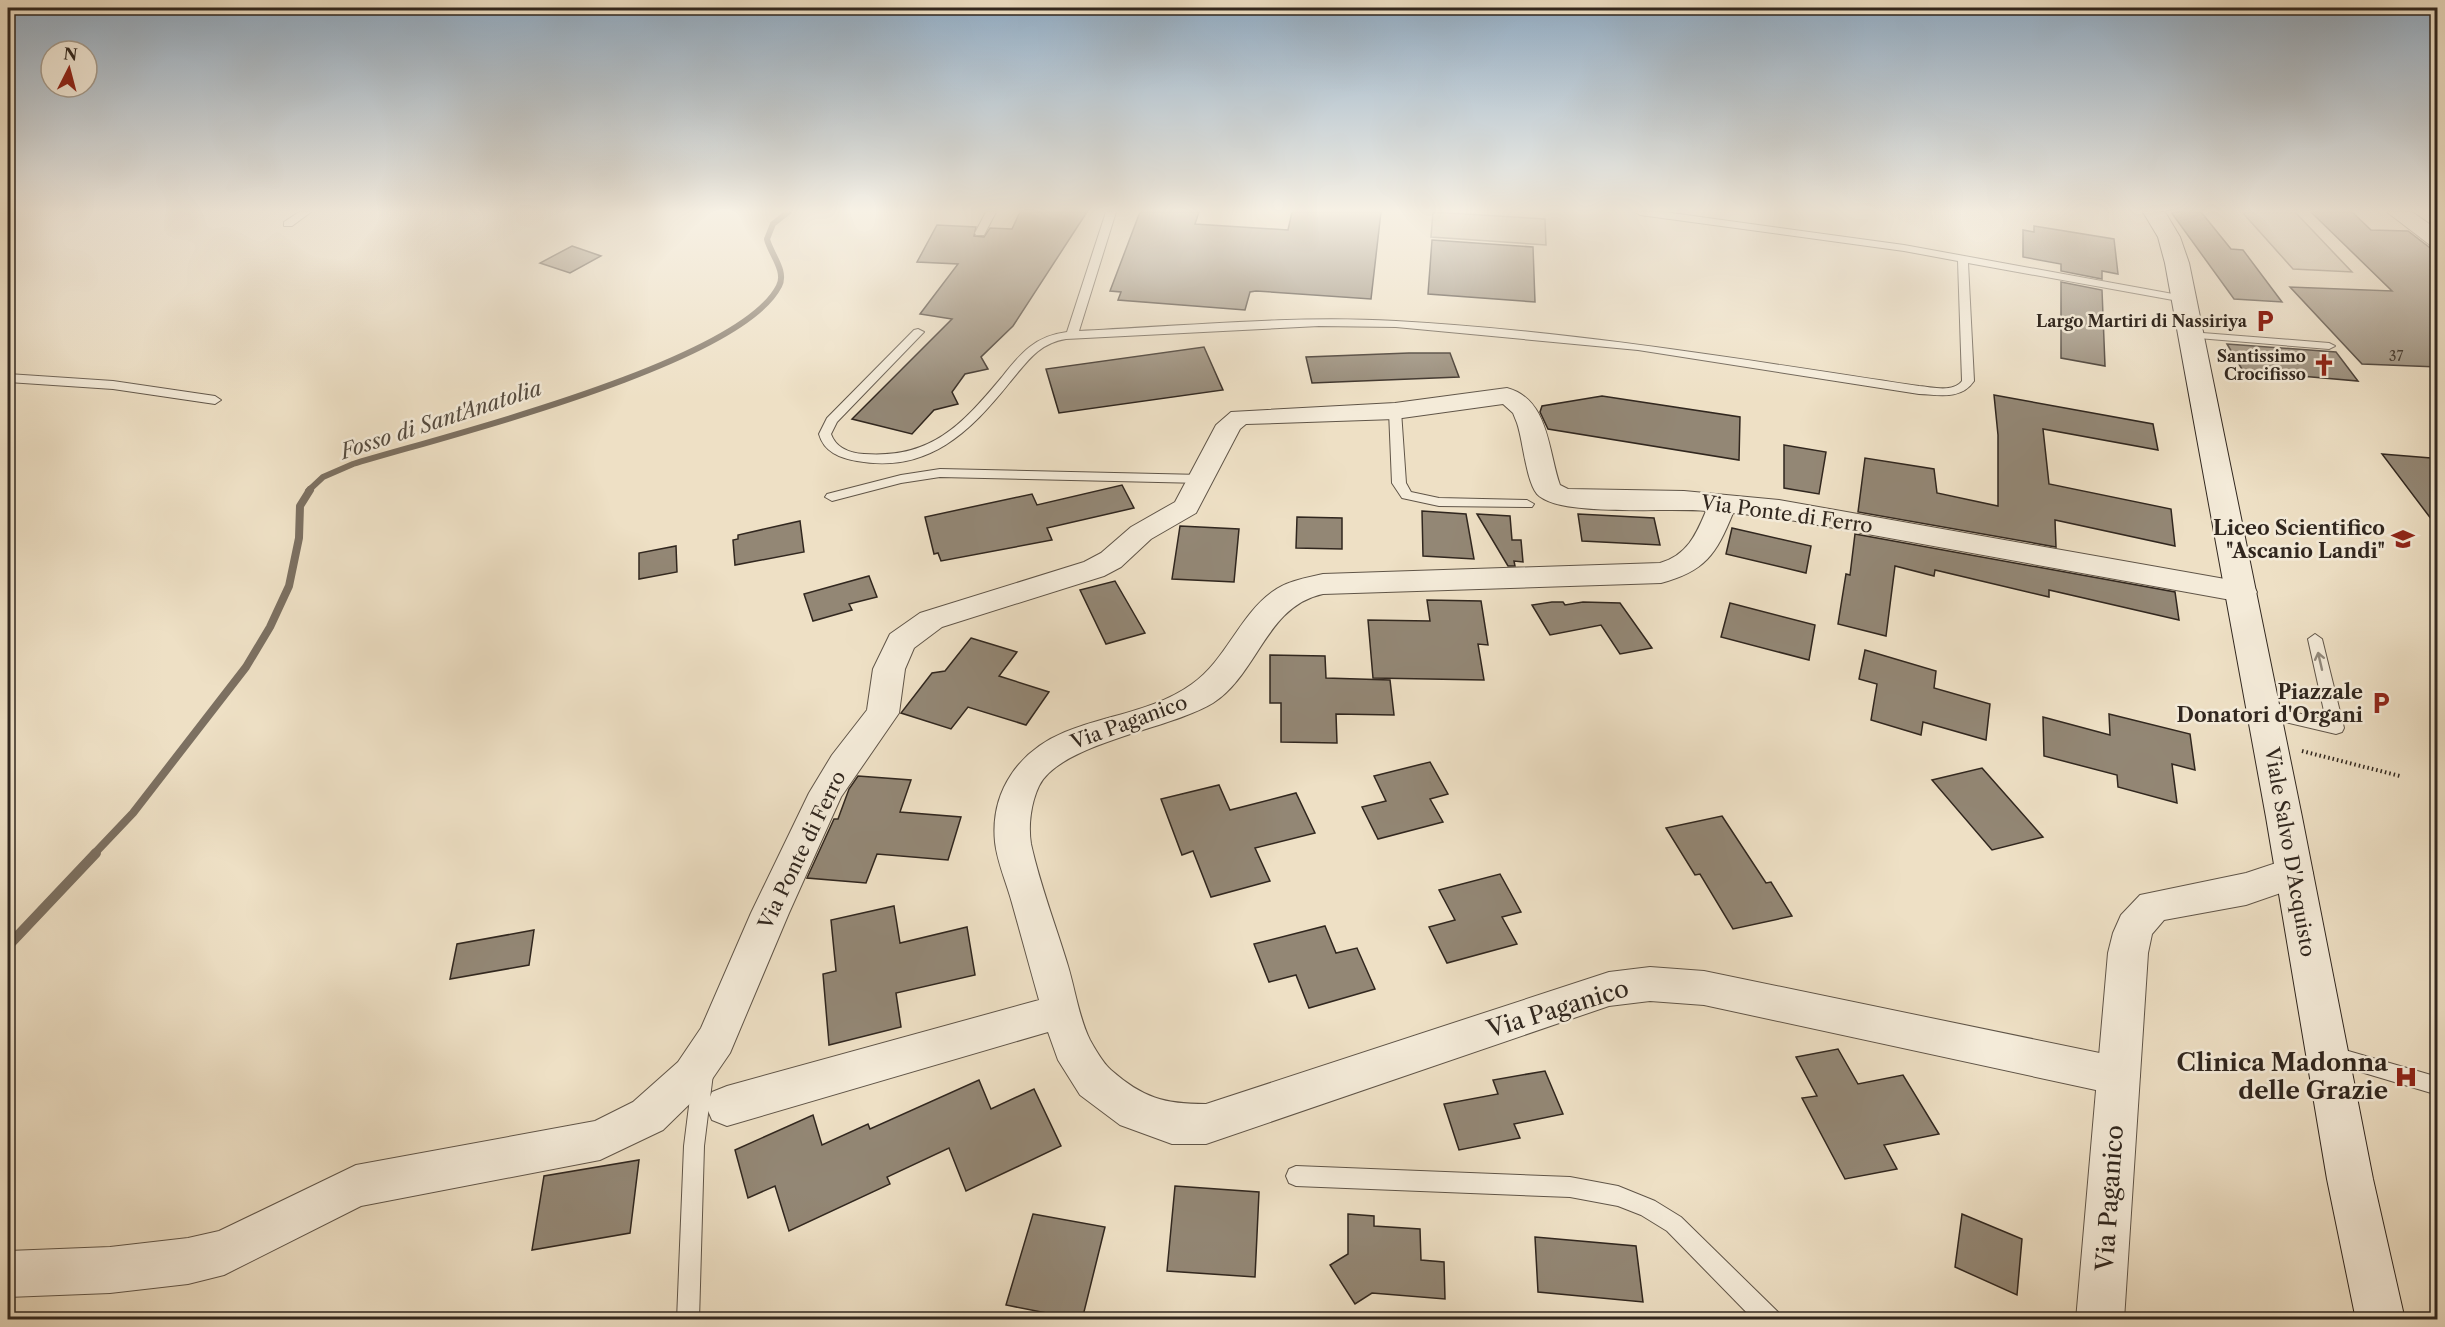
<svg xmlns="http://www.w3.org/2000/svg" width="2445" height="1327" viewBox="0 0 2445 1327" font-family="'Libre Caslon Text',serif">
<rect width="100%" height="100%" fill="#eee0c5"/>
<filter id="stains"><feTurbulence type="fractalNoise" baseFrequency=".00333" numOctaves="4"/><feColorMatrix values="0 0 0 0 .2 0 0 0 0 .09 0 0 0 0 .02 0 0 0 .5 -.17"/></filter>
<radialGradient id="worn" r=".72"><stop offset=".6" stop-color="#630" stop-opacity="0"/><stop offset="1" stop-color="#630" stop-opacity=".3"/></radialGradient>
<!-- green -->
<g fill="#cec1a9" stroke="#807464" stroke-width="1.5">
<polygon points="1433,212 1545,219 1546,245 1431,237"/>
<polygon points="2242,212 2295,212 2352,272 2293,269"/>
</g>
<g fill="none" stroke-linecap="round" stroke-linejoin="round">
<!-- stream-far2 -->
<path stroke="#7c7061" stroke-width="6" d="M308 491 323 477 353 464C441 437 740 364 779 286 787 271 770 253 767 239L773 224 788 212"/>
<!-- stream-far1 -->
<polyline stroke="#7c7061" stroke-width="8" points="94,854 133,813 246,667 270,627 289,586 299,538 300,506 310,490"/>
<!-- stream -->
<polyline stroke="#7c7061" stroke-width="10" points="8,946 96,853"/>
</g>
<!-- building -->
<g fill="#938775" stroke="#31271f" stroke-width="1.5">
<polygon points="1020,212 1087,212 1013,326 981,357 988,369 965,374 952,392 958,404 934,410 912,434 852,419 952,319 920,314 958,264 917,262 937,225 976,227 974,236 984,237 990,228 1012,229"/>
<polygon points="1140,212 1199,212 1195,224 1288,230 1292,212 1381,212 1371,299 1256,291 1250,292 1245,310 1118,300 1121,292 1110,291"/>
<polygon points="2171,212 2201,212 2231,249 2243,250 2282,302 2234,299"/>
<polygon points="2311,212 2352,212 2371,230 2408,231 2429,247 2438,250 2438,367 2362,364 2290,287 2392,291"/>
<polygon points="2034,226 2114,239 2118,274 2102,271 2102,279 2061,271 2061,264 2023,257 2023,230 2034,232"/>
<polygon points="1432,240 1533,247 1535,302 1428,294"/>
<polygon points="572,246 601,256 570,273 540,263"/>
<polygon points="2061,282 2102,290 2105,366 2061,358"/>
<polygon points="2227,344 2336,352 2358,381 2243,371"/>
<polygon points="1204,347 1223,390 1059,413 1046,369"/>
<polygon points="1409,353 1450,353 1459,377 1312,383 1306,357"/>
<polygon points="1994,395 2153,424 2158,450 2043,429 2049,484 2171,509 2175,546 2055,520 2056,547 1858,512 1865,458 1934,469 1937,493 1998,506 1998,435"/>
<polygon points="1602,396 1740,417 1739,460 1548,429 1540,412 1542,406"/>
<polygon points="1784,445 1826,452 1819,494 1784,488"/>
<polygon points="2382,454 2431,458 2438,466 2438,528"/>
<polygon points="1122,485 1134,508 1047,528 1052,540 941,561 938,553 934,554 925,517 1032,494 1037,505"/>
<polygon points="1422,511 1466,514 1474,559 1423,556"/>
<polygon points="1477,514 1510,516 1512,540 1521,540 1523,562 1514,561 1515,566 1508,566"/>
<polygon points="1578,514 1654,518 1660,545 1582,541"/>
<polygon points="1297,517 1342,518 1342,549 1296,548"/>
<polygon points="800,521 804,552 735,565 733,540 738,539 738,535"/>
<polygon points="1180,526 1239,529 1234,582 1172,579"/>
<polygon points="1732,528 1811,546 1806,573 1726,554"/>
<polygon points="1855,534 2175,592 2179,620 2049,590 2049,597 1935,570 1934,576 1895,566 1886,636 1838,624 1846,574 1850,575"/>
<polygon points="676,546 677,572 639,579 639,553"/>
<polygon points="869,576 877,597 849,604 852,610 813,621 804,594"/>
<polygon points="1115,581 1145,633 1106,644 1080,590"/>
<polygon points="1427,600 1481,601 1488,645 1478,644 1484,680 1373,678 1368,620 1430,621"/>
<polygon points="1552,602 1563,602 1565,605 1583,602 1620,603 1652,648 1620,654 1601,625 1550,635 1532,605"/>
<polygon points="1730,603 1815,625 1809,660 1721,637"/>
<polygon points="971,638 1017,652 999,676 1049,692 1026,725 968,707 951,729 901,713 932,673 945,671"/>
<polygon points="1865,650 1936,671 1934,688 1990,704 1986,740 1923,722 1921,735 1871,720 1877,684 1859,679"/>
<polygon points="1270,655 1325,656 1326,678 1390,680 1394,715 1336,714 1337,743 1281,742 1281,703 1270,703"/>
<polygon points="2109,714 2190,734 2195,770 2172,764 2177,803 2118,787 2117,775 2044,756 2043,717 2110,735"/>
<polygon points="1430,762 1448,794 1430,799 1443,822 1378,839 1362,807 1386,801 1374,776"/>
<polygon points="1982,768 2043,837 1992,850 1932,780"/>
<polygon points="858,776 911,780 900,812 961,817 948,860 877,854 866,883 807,878 834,819 838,819 849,789"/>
<polygon points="1219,785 1230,810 1296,793 1315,833 1255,848 1270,881 1211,897 1193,851 1182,855 1161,799"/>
<polygon points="1722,816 1766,883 1771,882 1792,916 1733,929 1700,874 1695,875 1666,828"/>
<polygon points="1500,874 1521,912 1502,917 1517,944 1447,963 1429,927 1455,920 1439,890"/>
<polygon points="894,906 900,943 967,927 975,975 896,993 901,1027 829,1045 823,974 836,971 831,920"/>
<polygon points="1325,926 1336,953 1357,948 1375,989 1309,1008 1296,975 1269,982 1254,944"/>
<polygon points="534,930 529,965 450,979 457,944"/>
<polygon points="1838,1049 1858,1084 1903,1075 1939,1134 1884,1145 1897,1169 1845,1179 1802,1098 1817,1096 1796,1057"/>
<polygon points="1545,1071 1563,1114 1514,1124 1520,1138 1459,1150 1444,1104 1498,1094 1493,1080"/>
<polygon points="979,1080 991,1109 1034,1089 1061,1146 966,1191 949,1148 887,1177 890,1184 789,1231 775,1186 748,1198 735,1150 813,1115 822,1145 868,1124 870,1129"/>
<polygon points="639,1160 630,1233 532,1250 544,1176"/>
<polygon points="1175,1186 1259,1192 1255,1277 1167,1271"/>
<polygon points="1033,1214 1105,1227 1082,1320 1006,1305"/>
<polygon points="1348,1214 1374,1216 1374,1226 1420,1229 1421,1260 1444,1262 1445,1299 1372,1293 1355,1304 1330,1265 1348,1254"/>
<polygon points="1962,1214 2022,1239 2017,1295 1955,1267"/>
<polygon points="1535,1237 1636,1246 1643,1302 1538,1292"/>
</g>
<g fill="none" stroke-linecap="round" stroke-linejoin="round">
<!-- service casing -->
<g stroke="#605548" stroke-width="2">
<g id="service">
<polygon points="299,212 311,212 292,226 284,226 284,222"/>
<polygon points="986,212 996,212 984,235 976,235 975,233"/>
<path d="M1106 212H1116L1079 331C1184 326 1291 315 1396 321 1572 331 1746 360 1919 386 1932 387 1953 393 1962 381L1958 261 1904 251 1640 215 1635 212H1664L1904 245 2184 296 2189 299 2184 302 1968 263 1974 381C1961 400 1940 395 1919 394L1638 350 1396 327 1319 326 1066 339C1039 343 1027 362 1010 382 970 432 928 474 857 461 840 458 824 452 819 434L827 418 914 330 918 329 924 332 922 334 837 422 831 434C836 448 850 453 864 454 931 459 962 425 1002 377 1021 353 1035 336 1067 332Z"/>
<polygon points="2190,332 2329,343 2335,346 2329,349 2186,337 2184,335"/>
<polygon points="8,374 113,381 215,396 221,400 215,404 113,389 8,382"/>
<polygon points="1395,407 1401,411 1406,483 1411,492 1439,498 1527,500 1534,504 1532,507 1439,506 1402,498 1392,483 1389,411"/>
<polygon points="940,469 1202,475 1208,479 1202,483 940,477 901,483 832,501 825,497 827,494 901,475"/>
<polygon points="2315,634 2322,639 2344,728 2342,732 2336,734 2264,717 2259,715 2256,711 2259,707 2264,705 2326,720 2308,639"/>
<polygon points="2331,1046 2438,1077 2438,1095 2324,1061 2321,1055 2324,1049"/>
<polygon points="703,1065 710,1068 713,1074 704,1146 699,1320 677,1320 684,1146 693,1074 696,1068"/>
<polygon points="1296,1166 1570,1177 1618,1186 1655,1201 1681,1217 1778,1312 1781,1320 1754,1320 1667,1231 1641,1215 1618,1206 1570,1197 1296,1186 1289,1183 1286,1176 1289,1169"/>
</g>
</g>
<!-- minor casing -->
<g stroke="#605548" stroke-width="2">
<g id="minor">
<polygon points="2387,212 2412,212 2438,230 2438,246 2430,245"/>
<path d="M1507 388C1549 399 1548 451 1560 485L1568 489 1684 491 1779 500 2242 582 2253 585 2257 592 2253 599 2242 602 1779 518 1733 513C1716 555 1705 571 1661 583L1323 594C1266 606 1258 674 1213 703 1171 729 1060 743 1039 786 1031 803 1028 825 1031 844 1040 885 1056 926 1068 966 1075 989 1079 1018 1090 1040 1095 1049 1103 1063 1111 1070 1143 1098 1164 1104 1206 1104L1609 972 1650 967 1704 971 2119 1057 2134 1063 2140 1076 2134 1089 2119 1095 1704 1005 1650 1001 1609 1006 1206 1144H1172L1120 1125 1080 1095 1058 1060 1048 1032 727 1126 712 1120 706 1106 712 1092 727 1086 1039 1000C1030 968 1021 935 1012 903 1007 884 997 862 995 842 990 791 1019 751 1065 732 1106 715 1155 711 1192 684 1226 660 1239 616 1272 592 1287 581 1305 578 1323 574L1660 563C1687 555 1696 535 1706 511 1670 507 1559 518 1537 494 1526 481 1523 440 1517 423L1513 413 1503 404 1395 419 1246 424 1240 429 1196 513 1151 539 1121 567 1104 576 942 627 914 648 905 669 899 713 841 797 789 913 730 1053 706 1088 663 1130 600 1160 361 1206 224 1275 188 1284 110 1293 8 1297V1251L110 1247 188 1238 219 1231 356 1165 595 1121 633 1102 678 1062 701 1028 751 913 809 793 832 755 867 710 873 669 890 634 920 613 1084 562 1101 553 1131 527 1175 502 1216 425 1231 412 1395 403Z"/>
</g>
</g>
<!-- tertiary casing -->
<g stroke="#605548" stroke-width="2">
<polygon id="tertiary" points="2294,857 2307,862 2313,873 2307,884 2246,905 2164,920 2152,934 2148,953 2124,1320 2076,1320 2108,953 2113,933 2121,915 2140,895 2246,873"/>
</g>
<!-- secondary casing -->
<g stroke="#31271f" stroke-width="2">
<polygon id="secondary" points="2143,212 2165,212 2180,237 2189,263 2302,817 2373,1179 2405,1320 2356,1320 2327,1179 2266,817 2165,263 2158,237"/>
</g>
<!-- path -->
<polyline stroke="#31271f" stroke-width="4" stroke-dasharray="1.5 3" stroke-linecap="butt" points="2302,751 2400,776"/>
<!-- service -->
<use href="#service" fill="#f4ebd9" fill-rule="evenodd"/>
<!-- minor -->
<use href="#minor" fill="#f4ebd9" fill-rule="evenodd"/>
<!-- tertiary -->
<use href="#tertiary" fill="#f4ebd9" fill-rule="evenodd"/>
<!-- secondary -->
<use href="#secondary" fill="#f4ebd9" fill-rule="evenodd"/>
</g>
<!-- one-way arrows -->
<defs><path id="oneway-shaft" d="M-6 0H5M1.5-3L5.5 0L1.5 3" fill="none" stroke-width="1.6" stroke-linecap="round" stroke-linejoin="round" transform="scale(1.5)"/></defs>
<use stroke="#92897c" href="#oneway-shaft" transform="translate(2320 661) rotate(-103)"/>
<!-- sky -->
<linearGradient id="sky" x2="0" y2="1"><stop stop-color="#91acc4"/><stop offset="0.53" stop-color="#f7f1e5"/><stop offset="1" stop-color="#f7f1e5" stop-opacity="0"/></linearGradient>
<rect width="2445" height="398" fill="url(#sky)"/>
<!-- icons -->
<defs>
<g id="parking-bare" transform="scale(1.8)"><path d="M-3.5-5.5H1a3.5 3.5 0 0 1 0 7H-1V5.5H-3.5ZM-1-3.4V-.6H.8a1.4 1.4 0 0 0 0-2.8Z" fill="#8f2418" stroke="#f4ebd9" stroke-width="2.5" paint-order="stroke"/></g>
<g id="church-bare" transform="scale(1.8)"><path d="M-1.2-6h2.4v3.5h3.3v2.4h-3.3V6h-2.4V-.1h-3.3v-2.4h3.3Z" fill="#8f2418" stroke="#f4ebd9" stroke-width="2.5" paint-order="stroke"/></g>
<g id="school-bare" transform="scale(1.8)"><path d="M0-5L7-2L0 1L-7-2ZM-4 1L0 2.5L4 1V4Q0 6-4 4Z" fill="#8f2418" stroke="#f4ebd9" stroke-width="2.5" paint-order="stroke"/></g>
<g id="hospital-bare" transform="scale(1.8)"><path d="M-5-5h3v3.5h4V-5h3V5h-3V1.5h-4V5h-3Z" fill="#8f2418" stroke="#f4ebd9" stroke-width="2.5" paint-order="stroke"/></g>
</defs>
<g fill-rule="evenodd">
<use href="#parking-bare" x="2265" y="321"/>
<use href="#church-bare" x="2324" y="365"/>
<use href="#school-bare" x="2403" y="539"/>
<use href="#parking-bare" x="2381" y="703"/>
<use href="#hospital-bare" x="2406" y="1077"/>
</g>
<g text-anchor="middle" stroke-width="5" stroke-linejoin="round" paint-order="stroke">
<!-- far-number labels -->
<g font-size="14" fill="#4a3f34">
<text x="2396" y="361">37</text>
</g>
<!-- far-poi labels -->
<g font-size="16" font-weight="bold" fill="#31271f" stroke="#f4ebd9" text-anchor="end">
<text x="2247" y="327">Largo Martiri di Nassiriya</text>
<text x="2306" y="362">Santissimo<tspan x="2306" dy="18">Crocifisso</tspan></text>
</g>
<!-- street labels -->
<g font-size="20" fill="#31271f" stroke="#f4ebd9">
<text transform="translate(1787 514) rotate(8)" y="7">Via Ponte di Ferro</text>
<text transform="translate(1129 722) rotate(-20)" y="7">Via Paganico</text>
<text transform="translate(802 850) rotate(-64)" y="7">Via Ponte di Ferro</text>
<text transform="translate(2290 852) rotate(80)" y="7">Viale Salvo D'Acquisto</text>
</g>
<!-- poi labels -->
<g font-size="20" font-weight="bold" fill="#31271f" stroke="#f4ebd9" text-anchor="end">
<text x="2385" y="535">Liceo Scientifico<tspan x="2385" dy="23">"Ascanio Landi"</tspan></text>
<text x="2363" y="699">Piazzale<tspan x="2363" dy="23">Donatori d'Organi</tspan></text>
</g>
<!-- water labels -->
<g font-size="21" font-style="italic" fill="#564c40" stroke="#f4ebd9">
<text transform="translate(441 420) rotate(-18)" y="7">Fosso di Sant'Anatolia</text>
</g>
<!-- near-street labels -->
<g font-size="24" fill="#31271f" stroke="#f4ebd9">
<text transform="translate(1558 1009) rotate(-17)" y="8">Via Paganico</text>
<text transform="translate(2110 1198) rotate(-86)" y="8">Via Paganico</text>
</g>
<!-- near-poi labels -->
<g font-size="24" font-weight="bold" fill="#31271f" stroke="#f4ebd9" text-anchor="end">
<text x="2388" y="1071">Clinica Madonna<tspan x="2388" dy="28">delle Grazie</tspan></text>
</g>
</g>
<!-- margin -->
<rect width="2445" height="1327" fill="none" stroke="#eee0c5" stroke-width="30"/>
<rect x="9" y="9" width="2427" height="1309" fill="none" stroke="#31271f" stroke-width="3"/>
<rect x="15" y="15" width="2415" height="1297" fill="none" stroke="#31271f" stroke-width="1.5"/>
<!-- north arrow -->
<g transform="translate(69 69) rotate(6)"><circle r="28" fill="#f4ebd9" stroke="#a69d8f" stroke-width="1.5"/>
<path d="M0-4.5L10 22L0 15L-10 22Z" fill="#8f2418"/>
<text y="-9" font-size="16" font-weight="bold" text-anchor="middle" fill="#31271f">N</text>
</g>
<rect width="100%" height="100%" filter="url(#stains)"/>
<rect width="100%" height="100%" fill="url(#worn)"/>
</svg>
